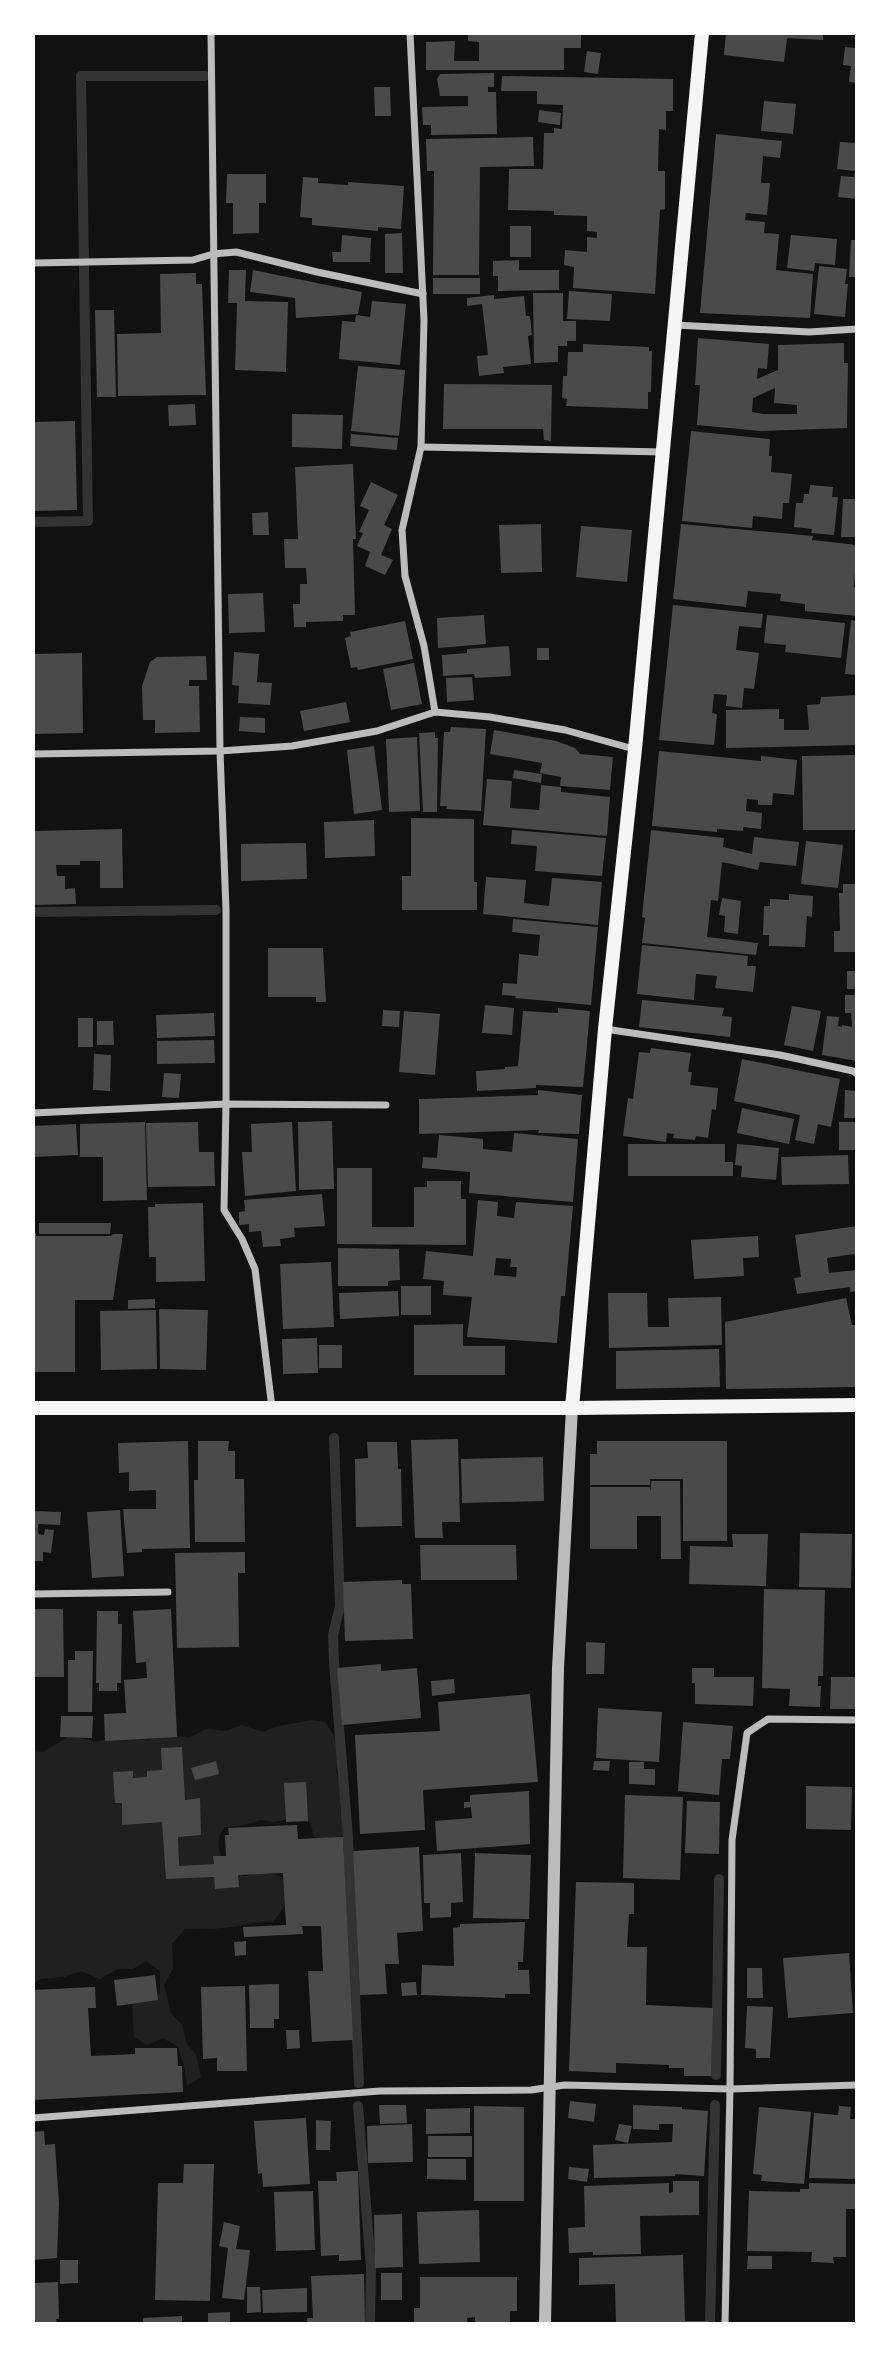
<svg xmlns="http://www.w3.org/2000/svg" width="890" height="2357" viewBox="0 0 890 2357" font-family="'Fira Sans Condensed',sans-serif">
<rect width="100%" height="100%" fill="#111"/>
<!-- green -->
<path fill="#202020" d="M310 1720 325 1722 334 1736 339 1751 336 1771 341 1791 340 1809 346 1828 340 1840 319 1841 313 1834 311 1824 295 1818 273 1822 261 1820 244 1825 225 1827C213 1841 219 1854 228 1869L245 1876 265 1872 288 1879 285 1906 273 1922C260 1921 250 1924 238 1926 221 1929 203 1929 185 1929L172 1944 173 1969 164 1985 171 2013 182 2025 187 2044 196 2054 201 2077 187 2086 184 2065 178 2047 163 2038 147 2045 134 2037 132 2002 148 2000 160 1994V1971L146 1961 133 1969H118L100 1979 81 1971 64 1977 40 1979 33 1984V1751L43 1752 71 1735 96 1742 119 1736 148 1740 167 1734 189 1738 206 1729 226 1731 241 1725 264 1732C279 1723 293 1725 310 1720Z"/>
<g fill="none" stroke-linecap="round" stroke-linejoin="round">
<!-- stream -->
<g stroke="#333" stroke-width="10">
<polyline points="33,522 88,521 81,76 205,76"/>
<polyline points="33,912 216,910"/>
<polyline points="334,1438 340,1606 333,1635 334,1663 348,1838 359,2083"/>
<polyline points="716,2075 719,1879"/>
<polyline points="358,2106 371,2268 370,2324"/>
<polyline points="710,2324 715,2105"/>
</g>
</g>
<!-- building -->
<g fill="#4a4a4a" fill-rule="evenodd">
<polygon points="468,33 581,33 581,48 564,48 564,70 426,70 426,42 455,41 454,61 479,61 479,42 468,41"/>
<polygon points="726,33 823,33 823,40 787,38 784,62 724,55"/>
<polygon points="845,47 857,48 857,83 849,82 851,66 843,65"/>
<polygon points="587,51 601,53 598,74 584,72"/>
<polygon points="494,73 494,87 488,87 488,92 496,92 497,134 431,135 431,125 423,125 422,107 468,106 468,96 440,96 437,79 440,74"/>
<polygon points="502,76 673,79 673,111 666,111 666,130 659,129 658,171 665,171 665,209 660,210 655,294 573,288 574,267 564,265 565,250 587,252 587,237 597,238 597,232 587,231 587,216 554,215 554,211 508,210 509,169 543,169 544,133 554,133 554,128 562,129 563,105 537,104 537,91 501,91"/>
<polygon points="374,87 390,87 391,116 375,116"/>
<polygon points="764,101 796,104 793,134 761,131"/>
<polygon points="539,110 561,113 560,125 538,122"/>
<polygon points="716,134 782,141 780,158 763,156 761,183 770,183 767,215 746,213 745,220 765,222 764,233 779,234 776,270 813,274 810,318 700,313"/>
<polygon points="533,137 534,166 480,167 479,275 433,275 434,171 427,171 426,139"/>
<polygon points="840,142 857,143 857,199 838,197 841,176 854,177 855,171 837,169"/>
<polygon points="227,174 266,174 266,203 259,203 259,233 233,234 233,203 226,203"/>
<polygon points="303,177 318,178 318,183 348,185 348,182 404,186 401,229 378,227 378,231 312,225 312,218 300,217"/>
<rect x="510" y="226" width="21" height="31"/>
<polygon points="402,233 403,273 385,273 385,234"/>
<polygon points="342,235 371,238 370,262 333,262 332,252 341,252"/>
<polygon points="791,235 837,239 835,265 815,263 814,271 787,268"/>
<polygon points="851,240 857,240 857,277 849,277"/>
<polygon points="519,260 519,270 559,270 559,290 498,291 498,276 493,276 493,261"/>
<polygon points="819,266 847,269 845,284 848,284 845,317 814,314"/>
<polygon points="229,270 246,270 245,301 288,302 286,372 235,370 237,303 228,303"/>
<polygon points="253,270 362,292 358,314 296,318 295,298 250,292"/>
<polygon points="196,273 196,284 202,284 206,395 118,396 117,334 161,333 160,274"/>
<rect x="433" y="278" width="47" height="16"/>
<polygon points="569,291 612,294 610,321 567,319"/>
<polygon points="533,293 563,293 563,321 576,321 576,341 567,341 567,346 558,346 558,362 534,363"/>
<polygon points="494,295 494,299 524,296 526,316 530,316 532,335 528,336 531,364 503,367 504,373 479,376 477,356 488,355 482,304 467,306 467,298"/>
<polygon points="372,301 406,304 400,365 339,359 342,321 355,322 356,315 370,317"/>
<polygon points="95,310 114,310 116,397 97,397"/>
<path d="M698 338 769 344 767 369 758 368 757 379 778 370V345L844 343V363H848L847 428 760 431 697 425 700 385H695ZM775 388 774 403 797 405V414H763L752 412 753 398Z"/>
<polygon points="583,344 649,347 649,351 652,351 651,392 648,392 648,409 566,406 567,399 562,398 563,376 567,376 568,352 583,352"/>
<polygon points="358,366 405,370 399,436 351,431"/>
<polygon points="444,384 552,385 551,441 544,440 543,429 443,429"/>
<polygon points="195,404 196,425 169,426 168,405"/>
<polygon points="292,414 343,415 342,449 292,447"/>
<polygon points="75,421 77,510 33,511 33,422"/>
<polygon points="691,431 770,439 769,456 772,456 771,472 792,474 789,503 783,503 782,519 753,516 752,528 682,521"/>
<polygon points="351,434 398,438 397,450 350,446"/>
<polygon points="353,464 356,539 353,539 355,615 343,615 343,621 306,622 306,627 294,627 293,604 300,604 300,584 307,584 306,568 285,568 284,539 298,539 295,467"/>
<polygon points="371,482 398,495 384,525 392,529 381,555 393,560 385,575 365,566 370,552 357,546 363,533 359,532 369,510 360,506"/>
<polygon points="810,485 833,487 832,497 838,497 834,535 811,533 812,529 794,527 796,503 803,503 804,494 809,494"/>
<polygon points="843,499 857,499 857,537 841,537"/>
<polygon points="268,512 269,535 253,535 252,513"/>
<polygon points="541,524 542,572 501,573 499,525"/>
<polygon points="681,524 813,536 812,540 857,545 854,587 857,587 857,616 805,611 805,604 780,601 781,594 748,591 746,607 673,599"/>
<polygon points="581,526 632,530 627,582 576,577"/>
<polygon points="263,593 265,632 229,633 228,594"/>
<polygon points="673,605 763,614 761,628 739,626 736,650 759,653 754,689 744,688 742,708 726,706 727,695 714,694 712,713 717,714 714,745 659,740"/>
<polygon points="484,615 486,644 438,648 437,618"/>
<polygon points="767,615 845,623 841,658 785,652 786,645 764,643"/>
<polygon points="851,620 857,621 857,675 845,674"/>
<polygon points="405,621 413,659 358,670 357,667 351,668 345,638 351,636 350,632"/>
<polygon points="509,646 511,676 475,678 474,674 443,676 442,655 467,653 467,649"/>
<rect x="537" y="648" width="12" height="12"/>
<polygon points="234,652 259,654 257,682 272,683 270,705 238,703 239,686 232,685"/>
<polygon points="82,653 83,733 34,734 33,654"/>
<polygon points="206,656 207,680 189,680 189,686 199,686 200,732 155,733 155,720 143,720 142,686 150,662 157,657"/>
<polygon points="414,663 422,704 391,710 383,669"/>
<polygon points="472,677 474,700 447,702 446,678"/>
<polygon points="857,695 857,745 726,748 726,710 779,709 779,719 784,719 784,730 809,730 807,705 820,704 821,697"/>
<polygon points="346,702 350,722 304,731 300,711"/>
<polygon points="240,717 265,718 265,733 239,731"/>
<polygon points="451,727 486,729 481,811 446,809 447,806 440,806 444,732 450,732"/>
<polygon points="494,730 556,741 575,748 580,754 613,757 610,790 560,786 561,777 540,773 542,763 490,754"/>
<polygon points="435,732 435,738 438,738 437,812 423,812 419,733"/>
<polygon points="417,737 420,811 389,812 386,739"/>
<polygon points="374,746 382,810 354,814 347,750"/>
<polygon points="659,751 761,761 761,756 797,760 794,795 773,793 772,805 758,805 758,800 747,799 746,811 762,813 761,829 743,827 743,831 717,829 717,832 652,826"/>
<polygon points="857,755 857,830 803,830 802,756"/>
<polygon points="514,770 542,774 541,783 513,778"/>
<polygon points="487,779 512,781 510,808 539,810 541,785 561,787 561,792 610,797 607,836 483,825"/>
<polygon points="411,818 474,819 474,882 477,882 477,910 402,910 402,876 411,876"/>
<polygon points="374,820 375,856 325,858 324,822"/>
<polygon points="122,829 123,888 100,888 100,861 80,861 80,865 56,865 57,876 65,876 65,889 75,888 76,904 33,905 33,831"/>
<polygon points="512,830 606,838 602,876 535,871 537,846 511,844"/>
<polygon points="651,830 724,838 723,847 752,854 754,837 799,842 796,866 760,862 758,870 722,862 718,901 711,900 707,937 758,943 756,955 642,943 645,918 642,917"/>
<polygon points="806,841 843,845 838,888 801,884"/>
<polygon points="306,843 307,879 241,881 241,844"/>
<polygon points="486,877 526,880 524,903 549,906 552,878 602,882 598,925 483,914"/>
<polygon points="843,884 857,884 857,952 834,952 834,931 840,931 839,893 843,893"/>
<polygon points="789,894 813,896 812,917 807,916 805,947 769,946 769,935 763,935 764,906 770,906 770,899 789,900"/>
<polygon points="722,898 741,901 738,934 724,932 725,916 719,915"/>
<polygon points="513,919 598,927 591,1005 515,998 516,996 502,995 503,983 517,984 519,954 538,956 540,935 512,932"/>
<polygon points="642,945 748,956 747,966 756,966 753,992 715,988 717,976 696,974 694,1000 637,994"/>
<polygon points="268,948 323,948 326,1002 316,1002 316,997 268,997"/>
<polygon points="847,971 857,971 857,1061 822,1055 827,1016 839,1017 838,1026 842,1027 842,1025 852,1027 851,1013 845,1013 845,995 854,995 855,989 847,989"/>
<polygon points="642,1000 724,1008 722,1016 732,1017 730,1037 639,1027"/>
<polygon points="485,1005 514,1008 512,1035 482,1033"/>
<polygon points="792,1006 821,1011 813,1051 784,1045"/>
<polygon points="558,1008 590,1011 583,1087 536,1085 536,1088 477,1091 476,1071 505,1069 505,1067 518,1066 523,1011 558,1013"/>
<polygon points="383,1010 400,1011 399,1027 382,1026"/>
<polygon points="404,1011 440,1014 435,1075 399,1072"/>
<polygon points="214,1013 215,1036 157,1038 156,1015"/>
<rect x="78" y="1018" width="15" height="29"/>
<polygon points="97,1021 113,1021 114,1045 97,1045"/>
<polygon points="214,1040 215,1063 157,1064 157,1041"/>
<polygon points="651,1048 691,1053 688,1072 692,1072 690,1085 718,1088 716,1110 712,1109 708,1138 696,1136 695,1140 673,1138 674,1134 667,1133 666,1142 623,1136 628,1098 633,1099 639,1052 650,1053"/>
<polygon points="94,1054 111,1055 110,1091 93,1090"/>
<polygon points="742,1059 840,1079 831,1127 818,1124 814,1144 795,1140 800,1115 734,1101"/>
<polygon points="164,1073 181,1074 179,1098 162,1097"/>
<polygon points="538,1090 582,1095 579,1134 538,1133 539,1130 419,1134 419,1099 538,1095"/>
<polygon points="845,1090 857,1091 857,1118 844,1118"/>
<polygon points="742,1108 794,1119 789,1144 737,1133"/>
<polygon points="332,1121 334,1189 299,1190 298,1122"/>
<polygon points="145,1122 147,1200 103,1201 103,1157 80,1157 80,1124"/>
<polygon points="198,1122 199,1152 214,1152 215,1186 148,1187 146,1123"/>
<polygon points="292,1122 296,1191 245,1196 242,1152 252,1152 251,1124"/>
<rect x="839" y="1122" width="18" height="28"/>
<polygon points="76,1124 78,1155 33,1157 33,1126"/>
<polygon points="514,1133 578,1139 573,1202 469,1193 470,1172 422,1168 423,1157 437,1158 439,1135 483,1139 483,1149 512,1152"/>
<polygon points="628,1144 725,1144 725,1162 733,1162 733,1176 628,1176"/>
<polygon points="737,1144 779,1148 776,1180 741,1177 742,1166 735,1165"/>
<polygon points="848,1155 849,1184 782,1185 781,1157"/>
<polygon points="337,1168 372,1168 372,1227 414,1227 414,1187 427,1187 427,1181 461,1181 461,1199 466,1199 466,1245 337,1244"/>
<polygon points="322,1194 325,1226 294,1228 295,1237 280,1239 281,1246 263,1247 261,1231 249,1232 249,1224 239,1225 239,1212 245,1211 244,1200"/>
<path d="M478 1200 498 1202 497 1216 514 1218 516 1202 573 1206 565 1296H561L557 1343 467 1337 472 1297 443 1295 444 1281 423 1279 426 1251 473 1256ZM496 1258 511 1259 510 1267H517L516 1277 494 1275Z"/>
<polygon points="203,1203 205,1281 156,1282 156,1257 149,1257 148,1207 155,1207 155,1204"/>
<polygon points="39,1223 111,1223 110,1234 39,1234"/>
<polygon points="857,1226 857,1264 854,1254 827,1258 829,1273 857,1270 857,1291 850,1292 850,1287 797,1294 794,1278 801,1277 795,1235"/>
<polygon points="33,1233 36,1233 36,1236 111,1236 113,1234 123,1234 113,1300 75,1300 75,1372 33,1372"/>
<polygon points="758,1236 759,1257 743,1258 744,1276 694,1279 691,1240"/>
<polygon points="338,1248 399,1249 400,1280 388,1281 388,1286 338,1286"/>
<polygon points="331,1262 334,1327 283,1329 280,1264"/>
<rect x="401" y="1286" width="30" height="29"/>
<polygon points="398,1291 399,1316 340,1319 339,1293"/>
<polygon points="608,1293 647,1293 648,1327 669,1327 668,1298 721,1297 722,1345 609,1348"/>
<polygon points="846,1298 852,1325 857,1325 857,1387 726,1389 725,1322"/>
<polygon points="155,1299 155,1308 128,1309 128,1300"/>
<polygon points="159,1309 208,1310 206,1370 160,1369"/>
<polygon points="156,1310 157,1369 101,1370 100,1311"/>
<polygon points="463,1324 463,1346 505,1346 505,1375 414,1375 414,1325"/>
<polygon points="317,1338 318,1373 283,1374 282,1339"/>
<rect x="319" y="1345" width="23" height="23"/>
<polygon points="719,1349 720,1387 616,1389 616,1351"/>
<polygon points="458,1439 460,1522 442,1522 443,1538 415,1538 411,1440"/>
<polygon points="188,1441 190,1548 142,1549 142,1552 127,1553 123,1509 156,1509 156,1490 129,1491 129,1472 119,1473 118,1443"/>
<polygon points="198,1441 229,1441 228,1451 235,1451 235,1479 244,1479 245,1542 195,1542 194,1480 198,1480"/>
<polygon points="597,1441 727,1441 727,1541 683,1541 683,1479 650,1479 650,1485 590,1485 590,1454 597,1454"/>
<polygon points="367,1442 397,1442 398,1469 401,1469 402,1526 356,1527 355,1459 368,1458"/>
<polygon points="543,1457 544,1501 462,1503 461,1459"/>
<polygon points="651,1481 680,1481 681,1559 661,1559 661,1516 637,1516 637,1549 590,1549 590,1487 650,1487 651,1491"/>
<polygon points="120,1510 124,1576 92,1578 87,1512"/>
<polygon points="33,1511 61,1512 60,1525 38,1524 38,1534 44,1535 45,1529 54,1530 51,1553 43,1552 43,1561 33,1561"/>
<polygon points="800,1533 852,1534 851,1588 799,1587"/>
<polygon points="732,1534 768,1534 766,1586 689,1584 690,1546 733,1547"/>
<polygon points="420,1545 516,1545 517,1580 421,1580"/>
<polygon points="245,1552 245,1573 238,1573 239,1647 177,1648 175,1553"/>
<polygon points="402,1580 402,1584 411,1584 413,1639 345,1641 343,1582"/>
<polygon points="764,1589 825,1590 823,1676 818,1676 818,1686 821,1686 820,1707 789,1706 790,1689 762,1688"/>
<polygon points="33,1609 63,1609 64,1677 33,1677"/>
<polygon points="171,1609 177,1737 105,1741 104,1714 126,1713 124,1680 147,1678 146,1662 136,1663 133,1611"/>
<polygon points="97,1611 118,1611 118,1624 122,1624 121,1683 117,1683 117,1691 99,1691 99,1683 96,1683"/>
<polygon points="586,1642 605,1643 604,1674 586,1674"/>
<polygon points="75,1651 93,1651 92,1712 68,1712 68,1660 75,1660"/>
<polygon points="381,1664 381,1671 417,1668 421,1718 342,1725 337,1668"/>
<polygon points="692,1668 714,1668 714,1677 754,1677 753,1706 695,1704 695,1683 692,1683"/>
<polygon points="831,1677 857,1677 857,1709 830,1709"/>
<polygon points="454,1679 455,1693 432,1696 431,1681"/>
<polygon points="530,1694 538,1782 423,1790 425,1830 360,1834 355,1735 440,1731 438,1702"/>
<polygon points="598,1708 662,1712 659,1762 596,1758"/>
<polygon points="61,1716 93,1716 92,1738 60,1737"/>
<polygon points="683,1722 733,1726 730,1759 722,1759 719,1795 678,1791"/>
<polygon points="182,1747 185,1800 200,1798 201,1835 178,1837 179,1866 214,1864 213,1856 226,1856 225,1835 229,1835 228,1828 297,1825 298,1839 343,1837 353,2040 312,2042 308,1971 323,1971 321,1926 302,1926 303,1934 244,1937 243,1927 286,1925 283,1873 238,1875 239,1887 215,1889 214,1877 166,1879 162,1822 122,1825 122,1803 115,1803 113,1772 133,1771 133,1778 147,1777 147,1771 162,1770 161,1748"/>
<polygon points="216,1761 219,1774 195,1780 191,1768"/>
<polygon points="594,1761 610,1761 609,1771 593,1770"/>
<polygon points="629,1762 644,1762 644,1769 655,1769 655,1785 629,1784"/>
<polygon points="306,1782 308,1821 286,1822 284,1783"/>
<polygon points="806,1786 852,1787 851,1830 806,1829"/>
<polygon points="529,1791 530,1844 437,1851 435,1821 472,1818 471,1807 464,1808 464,1802 470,1802 470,1795"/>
<polygon points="625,1795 683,1797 680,1880 623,1878"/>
<polygon points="687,1801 720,1802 719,1854 685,1853"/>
<polygon points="419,1847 423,1931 397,1933 399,1964 385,1964 387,1994 360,1995 353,1851"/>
<polygon points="461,1853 463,1902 451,1903 451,1917 430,1918 430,1903 424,1903 423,1855"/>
<polygon points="475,1853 531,1855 529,1919 473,1918"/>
<polygon points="576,1882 634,1883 634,1914 629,1914 627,1947 647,1947 646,2005 713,2008 711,2076 684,2076 684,2068 669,2068 669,2065 616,2063 616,2073 569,2071"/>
<polygon points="525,1922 523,1962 518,1962 518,1970 529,1970 530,1994 505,1994 505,1998 421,1995 422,1965 454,1966 453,1928 460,1927 460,1924"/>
<polygon points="246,1941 246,1955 235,1956 234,1942"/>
<polygon points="849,1953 853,2013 788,2018 783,1958"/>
<polygon points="747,1968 762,1968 763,1998 747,1998"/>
<polygon points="155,1975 158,2000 117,2006 114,1980"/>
<polygon points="416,1982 417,1995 402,1996 401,1983"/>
<polygon points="279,1984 279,2019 274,2019 274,2028 250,2028 249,1985"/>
<polygon points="245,1986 247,2071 217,2071 217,2058 203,2059 201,1987"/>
<polygon points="95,1987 96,2008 88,2008 91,2056 135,2054 135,2048 177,2048 178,2066 182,2066 183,2092 33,2100 33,1990"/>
<polygon points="747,2006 773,2007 770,2058 756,2058 756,2049 745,2048"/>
<polygon points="286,2030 299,2030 300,2048 287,2049"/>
<polygon points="570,2101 596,2104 594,2122 568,2118"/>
<polygon points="379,2105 406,2105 407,2123 380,2124"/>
<polygon points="633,2105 682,2107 682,2109 708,2111 704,2176 675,2174 675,2176 594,2178 593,2145 672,2142 673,2124 659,2124 659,2130 633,2129"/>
<polygon points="474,2106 524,2107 524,2201 474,2201"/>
<polygon points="839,2106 851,2107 850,2119 857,2119 857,2179 809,2178 814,2113 838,2115"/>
<polygon points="759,2107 811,2112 804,2184 761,2181 762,2175 753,2174"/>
<polygon points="470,2108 470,2133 426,2134 426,2109"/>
<polygon points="306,2118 310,2184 263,2187 262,2173 258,2174 254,2121"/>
<polygon points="316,2120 331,2121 330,2150 316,2150"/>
<polygon points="412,2124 413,2162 368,2163 367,2126"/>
<polygon points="619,2124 632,2126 628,2143 615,2140"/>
<polygon points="44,2131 45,2145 55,2144 59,2204 57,2258 33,2260 33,2132"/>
<rect x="428" y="2136" width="44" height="21"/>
<polygon points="427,2159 466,2159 466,2180 427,2179"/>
<polygon points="184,2164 214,2164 210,2301 155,2300 158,2183 183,2183"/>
<polygon points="569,2167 589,2169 587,2182 568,2179"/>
<polygon points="358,2171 361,2260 339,2261 339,2255 321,2256 318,2181 337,2181 336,2172"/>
<polygon points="673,2181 699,2181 699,2215 640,2216 641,2254 593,2255 593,2252 569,2253 568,2228 585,2227 584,2186 669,2183 669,2193 673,2192"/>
<polygon points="809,2183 856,2184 855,2209 846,2209 846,2257 833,2257 834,2263 811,2262 812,2252 747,2251 749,2191 800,2192 800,2189 809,2189"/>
<polygon points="313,2191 315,2250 276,2251 274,2192"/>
<polygon points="479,2210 480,2262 419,2264 417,2212"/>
<polygon points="402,2214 403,2267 375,2268 374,2215"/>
<polygon points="224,2222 240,2226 236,2249 250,2250 244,2300 222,2298 228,2248 219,2246"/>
<polygon points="683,2255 685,2321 708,2321 708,2324 616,2324 615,2284 579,2285 579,2258"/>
<polygon points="748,2256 772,2256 772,2269 747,2269"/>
<polygon points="60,2260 78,2260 78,2283 60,2284"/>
<rect x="381" y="2273" width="21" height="27"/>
<polygon points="364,2274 365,2324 307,2324 307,2318 313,2318 311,2276"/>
<polygon points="420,2277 517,2277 517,2311 510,2311 510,2324 475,2324 475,2317 467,2318 467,2324 414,2324 414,2308 420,2308"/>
<polygon points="58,2282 59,2319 56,2319 57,2324 35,2322 34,2283"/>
<polygon points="247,2287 260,2287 261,2312 247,2313"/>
<polygon points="307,2288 307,2312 263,2313 262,2290"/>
<polygon points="230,2312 230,2324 208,2324 208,2313"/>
<polygon points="182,2316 182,2324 143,2324 143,2318"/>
</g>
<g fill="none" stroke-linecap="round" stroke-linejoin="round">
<!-- minor -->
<g stroke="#bcbcbc" stroke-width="7">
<polyline points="211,33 220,751 226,910 226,1104 224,1210 242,1239 255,1269 272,1408"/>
<polyline points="410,33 424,320 421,447 402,530 405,576 424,646 435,712"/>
<polyline points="33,263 193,260 213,254 236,252 317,272 423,294"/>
<polyline points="676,325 809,332 857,329"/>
<polyline points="421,447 663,452"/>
<polyline points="33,754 220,751 292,746 377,731 435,712 490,717 565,730 634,749"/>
<polyline points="605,1029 780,1055 853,1071 857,1074"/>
<polyline points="33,1113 226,1104 386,1105"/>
<polyline points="33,1594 168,1592"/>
<polyline points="33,2118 380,2091 531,2090 565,2085 730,2089 857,2085"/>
<polyline points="725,2324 730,2089 732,1840 747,1733 768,1719 857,1720"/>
</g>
<!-- tertiary -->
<polyline stroke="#bcbcbc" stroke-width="12" points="545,2324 558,1668 572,1408"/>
<!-- secondary -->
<g stroke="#f5f5f5" stroke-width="14">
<polyline points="33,1408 572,1408 857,1405"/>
<polyline points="572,1408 605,1029 635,749 702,33"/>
</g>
</g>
<!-- border -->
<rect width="890" height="2357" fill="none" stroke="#ffffff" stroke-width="70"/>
</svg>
